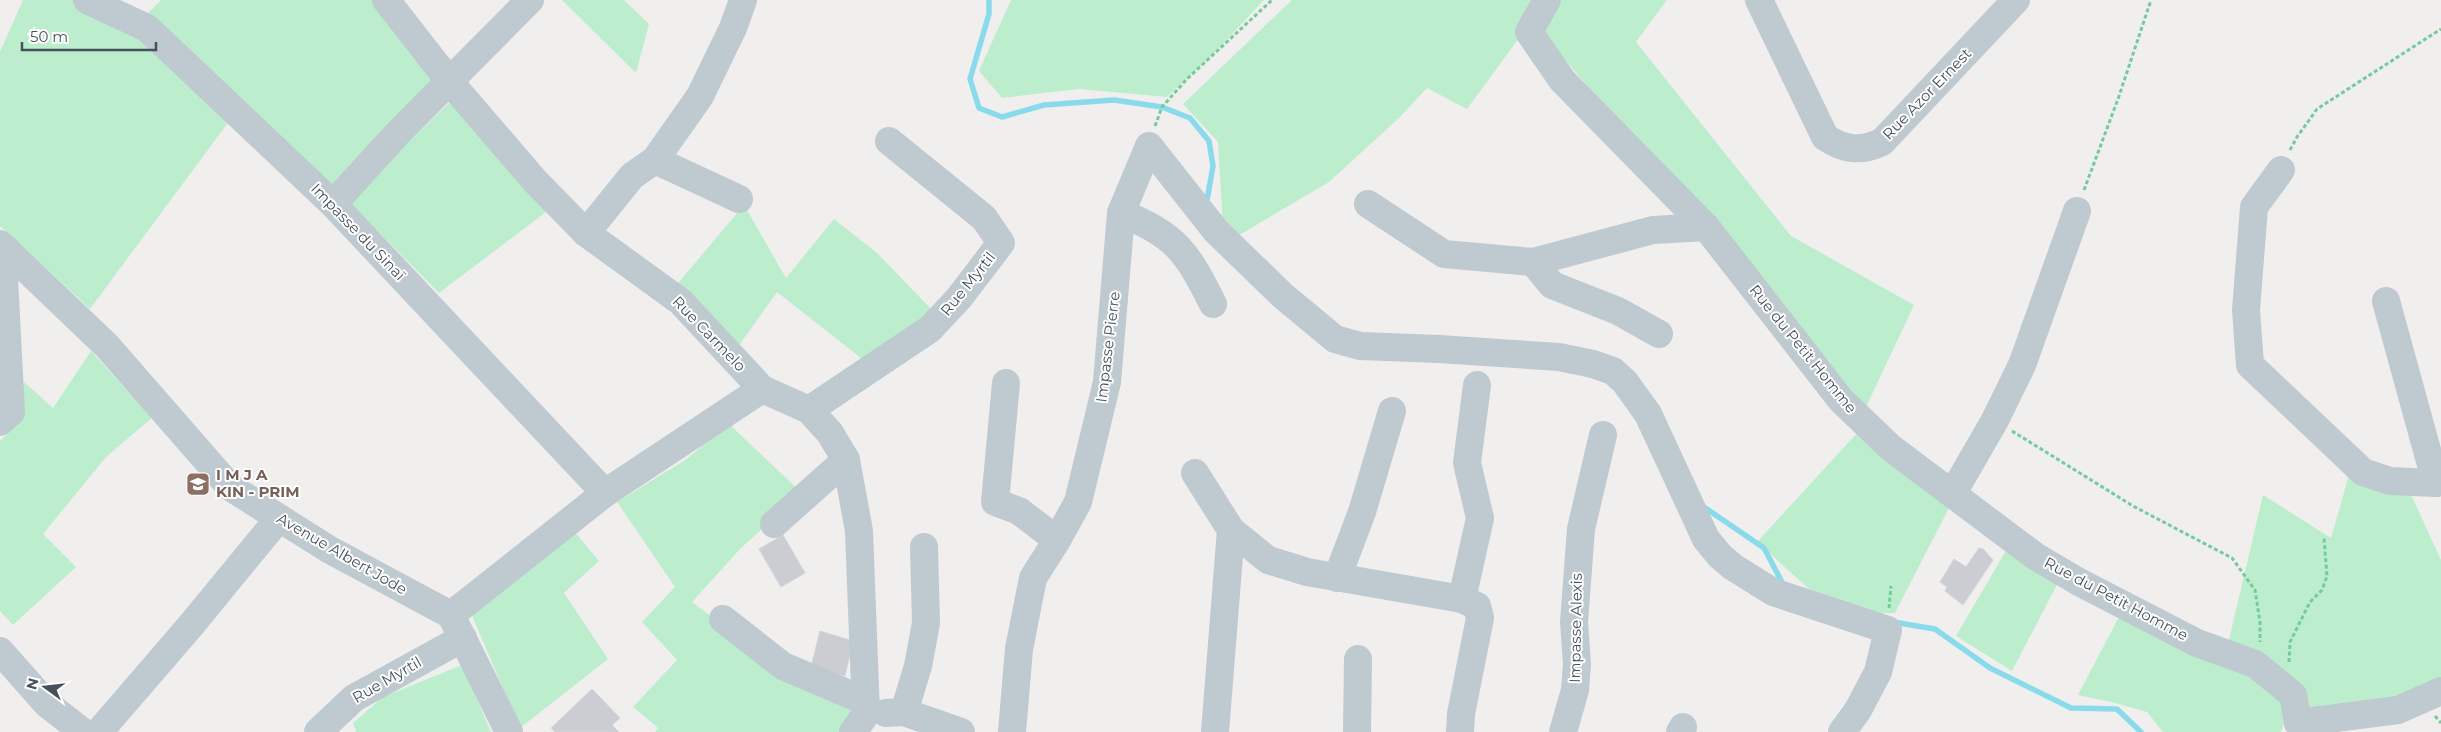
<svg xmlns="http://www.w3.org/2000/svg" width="2441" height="732" viewBox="0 0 2441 732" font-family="Montserrat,sans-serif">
<rect width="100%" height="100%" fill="#f1eeee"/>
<!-- green -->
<g fill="#bceece">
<polygon points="23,0 78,0 141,37 230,120 90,309 0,226 0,52"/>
<polygon points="161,0 378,0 442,81 338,191 148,13"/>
<polygon points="562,0 624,0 649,24 636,73"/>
<polygon points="1011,0 1264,0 1217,50 1167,97 1079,89 1002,98 979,71"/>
<polygon points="1292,0 1547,0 1467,109 1427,88 1399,118 1329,182 1224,244 1218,142 1183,104"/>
<polygon points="1557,0 1667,0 1636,42 1791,236 1914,305 1866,407 1545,37 1546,12"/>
<polygon points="453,99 550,209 439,293 348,201"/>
<polygon points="744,205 786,278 834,219 877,253 935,313 866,362 777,292 735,351 674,288"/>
<polygon points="91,351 152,418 106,457 43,534 76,567 13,625 0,611 0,441 14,427 24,382 53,408"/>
<polygon points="728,423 802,493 741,548 692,602 783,671 861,709 845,732 655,732 658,728 633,707 677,660 642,622 675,587 617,502 687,459"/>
<polygon points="1858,432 1951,504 1895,613 1837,614 1757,542"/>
<polygon points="2351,468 2409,490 2441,560 2441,682 2399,704 2303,718 2228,644 2263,495 2331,538"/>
<polygon points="574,531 599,561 564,593 608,659 520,728 470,611"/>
<polygon points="2007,549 2060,579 2012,671 1956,636"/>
<polygon points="2122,611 2266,680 2289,708 2281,732 2163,732 2147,712 2115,703 2078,695"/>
<polygon points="462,665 491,732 356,732 353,723 383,697"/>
</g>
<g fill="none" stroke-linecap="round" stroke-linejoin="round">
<!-- stream -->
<g stroke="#89dbeb" stroke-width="5.5">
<polyline points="989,0 989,14 970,79 979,108 1002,117 1044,105 1114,100 1162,107 1190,118 1209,141 1213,166 1206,206"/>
<polyline points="1701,505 1764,548 1784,586"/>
<polyline points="1893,622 1935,629 1990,668 2071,708 2117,709 2141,732"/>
</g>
</g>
<!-- building -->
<g fill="#cbcdd3" stroke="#d2d5da">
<polygon points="783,535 805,573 781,587 759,549"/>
<polygon points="1979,548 1983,549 1993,560 1963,605 1945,591 1947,587 1940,582 1954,559 1966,567"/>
<polygon points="820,631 853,641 845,676 811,667"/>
<polygon points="592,689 620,718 612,725 619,732 555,732 551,728"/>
</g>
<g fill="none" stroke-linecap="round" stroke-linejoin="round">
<!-- path -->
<g stroke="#74cc9e" stroke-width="3" stroke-dasharray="4 2.5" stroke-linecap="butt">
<polyline points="1155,126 1162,107 1187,79 1272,0"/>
<polyline points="2290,150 2297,137 2317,109 2441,29"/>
<polyline points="2084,190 2118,99 2151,0"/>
<polyline points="2012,431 2133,506 2232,558 2255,590 2260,622 2260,642"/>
<polyline points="1889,608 1891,586"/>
<polyline points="2289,662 2290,642 2310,602 2322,590 2327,576 2324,538"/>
<polyline points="2435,716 2441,723"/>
</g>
<!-- minor -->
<g stroke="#bec9d0" stroke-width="28">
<polyline points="87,0 147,28 333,204 605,493"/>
<polyline points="386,0 450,82 535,181 586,233 681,302 762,389 809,410 830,433 846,460 859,531 866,714 853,732"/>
<polyline points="1547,0 1529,32 1562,80 1706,227 1841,400 1891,448 2035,556 2079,582 2197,643 2255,664 2293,695 2298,723"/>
<path d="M1759 0 1825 137C1844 150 1861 152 1882 142L2016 0"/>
<polyline points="655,160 700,96 733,28 743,0"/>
<polyline points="2281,170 2254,207 2246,310 2250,365 2363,472 2390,481 2436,483 2441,481"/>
<polyline points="333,204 397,134 530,0"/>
<polyline points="1368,204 1444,254 1533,262 1653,230 1706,227"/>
<path d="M1121 213C1176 235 1187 252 1213 304"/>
<polyline points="586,233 632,176 655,160 739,199"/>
<polyline points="0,244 107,346 230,487 330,550 451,615 509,732"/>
<polyline points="1533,262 1552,285 1618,311 1659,334"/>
<polyline points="2386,301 2436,483"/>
<polyline points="1006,383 995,502 1019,511 1057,540"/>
<polyline points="809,410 930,329 959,298 1001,243 984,218 889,141"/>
<polyline points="0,422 11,412 4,279 6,249"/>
<polyline points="1195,473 1231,530 1215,732"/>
<polyline points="1953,493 1995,420 2022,365 2077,211"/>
<polyline points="774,524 846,460"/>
<polyline points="1231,530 1268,560 1307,572 1462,599 1480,518 1467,463 1477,385"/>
<polyline points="1337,578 1362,512 1392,411"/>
<polyline points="451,615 605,493 762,389"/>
<polyline points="723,619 783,666 865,701"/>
<polyline points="0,651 47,704 83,732"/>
<polyline points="904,712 918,666 926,623 924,547"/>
<polyline points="886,713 904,712 961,732"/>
<polyline points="2298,723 2398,710 2441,691"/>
<polyline points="99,732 192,624 279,518"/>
<polyline points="318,732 354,698 463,638"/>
<polyline points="1012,732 1019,649 1033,578 1057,540 1078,502 1107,382 1121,213 1149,146 1216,231 1282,295 1335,339 1360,346 1439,349 1559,357 1593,364 1613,371 1625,382 1648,414 1706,539 1720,556 1733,567 1773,592 1888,630 1878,672 1858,710 1842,732"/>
<polyline points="1357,732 1358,659"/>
<polyline points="1460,732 1461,714 1480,618 1477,606 1462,599"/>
<polyline points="1563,732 1575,690 1577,664 1574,622 1581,529 1603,435"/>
<polyline points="1680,732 1683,727"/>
</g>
</g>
<!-- icons -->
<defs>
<g id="school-square" transform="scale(1.25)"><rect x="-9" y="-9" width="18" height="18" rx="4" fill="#8d6e63" stroke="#fff"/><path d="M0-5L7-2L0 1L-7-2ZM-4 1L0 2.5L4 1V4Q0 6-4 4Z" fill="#fff"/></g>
</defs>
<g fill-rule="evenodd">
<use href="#school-square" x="198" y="484"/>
</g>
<g text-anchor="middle" stroke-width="4" stroke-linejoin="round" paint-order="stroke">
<!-- street labels -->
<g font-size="15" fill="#46525b" stroke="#fff">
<text transform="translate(1927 94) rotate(-46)" y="5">Rue Azor Ernest</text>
<text transform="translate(358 232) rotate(46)" y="5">Impasse du Sinaï</text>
<text transform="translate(968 284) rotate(-51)" y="5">Rue Myrtil</text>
<text transform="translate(709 334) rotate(46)" y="5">Rue Carmelo</text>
<text transform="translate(1108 347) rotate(-83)" y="5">Impasse Pierre</text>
<text transform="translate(1803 349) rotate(51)" y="5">Rue du Petit Homme</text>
<text transform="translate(342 554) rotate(30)" y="5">Avenue Albert Jode</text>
<text transform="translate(2116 599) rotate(28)" y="5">Rue du Petit Homme</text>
<text transform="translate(1576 628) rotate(-89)" y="5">Impasse Alexis</text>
<text transform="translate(387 680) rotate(-30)" y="5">Rue Myrtil</text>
</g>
<!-- education labels -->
<g font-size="15" font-weight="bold" fill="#785e54" stroke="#fff" text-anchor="start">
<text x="216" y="480">I M J A<tspan x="216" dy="17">KIN - PRIM</tspan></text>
</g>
</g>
<!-- north arrow -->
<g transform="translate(45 687) rotate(285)" stroke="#ffffff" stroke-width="4" paint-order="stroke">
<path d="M0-4L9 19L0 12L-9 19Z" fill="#46525b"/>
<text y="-8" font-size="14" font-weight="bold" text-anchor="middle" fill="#46525b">N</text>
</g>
<!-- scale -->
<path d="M22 42v8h134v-8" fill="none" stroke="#46525b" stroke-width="2.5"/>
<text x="30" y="42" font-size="15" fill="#46525b" stroke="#ffffff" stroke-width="4" paint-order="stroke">50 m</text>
</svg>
